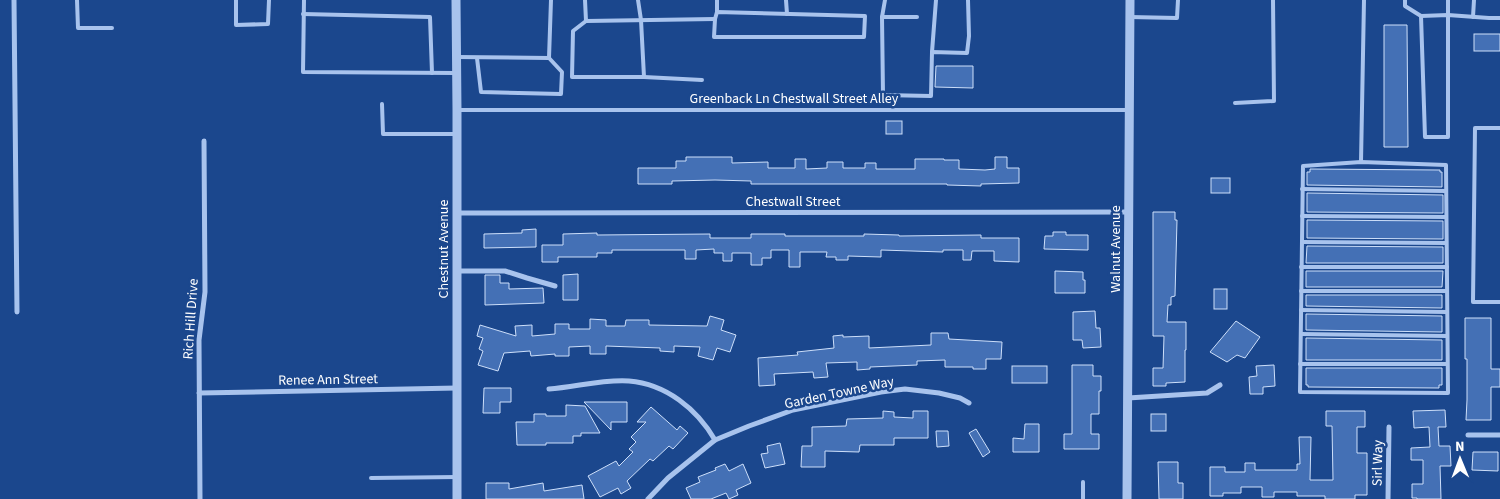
<svg xmlns="http://www.w3.org/2000/svg" width="1500" height="499" viewBox="0 0 1500 499" font-family="'Source Sans 3',sans-serif">
<rect width="100%" height="100%" fill="#1b478d"/>
<!-- building -->
<g fill="#4470b5" stroke="#cddffa">
<polygon points="1384,25 1407,25 1408,147 1384,147"/>
<rect x="1474" y="34" width="26" height="17"/>
<polygon points="936,66 973,66 973,88 935,87"/>
<rect x="886" y="121" width="16" height="13"/>
<polygon points="686,157 732,157 732,163 768,162 768,168 795,168 795,159 806,159 806,169 827,168 827,162 843,162 843,168 865,168 865,163 876,163 876,169 915,169 915,159 944,159 944,160 959,160 959,169 985,170 995,169 995,157 1007,157 1007,168 1019,168 1019,183 981,184 981,186 947,185 947,184 751,184 751,181 715,180 672,181 672,184 638,184 638,168 676,168 676,161 686,161"/>
<polygon points="1310,169 1440,170 1440,172 1442,172 1442,187 1307,185 1307,172 1310,172"/>
<rect x="1211" y="178" width="19" height="15"/>
<polygon points="1307,193 1443,195 1443,213 1307,212"/>
<polygon points="1153,212 1175,212 1175,220 1177,220 1175,296 1171,297 1171,305 1168,305 1167,322 1186,322 1186,350 1185,350 1185,382 1166,383 1166,386 1153,386 1153,368 1163,368 1164,336 1153,336"/>
<polygon points="1307,220 1443,221 1443,239 1307,238"/>
<polygon points="536,229 536,247 484,248 484,234 522,233 522,230"/>
<polygon points="1053,232 1066,232 1066,235 1088,235 1088,250 1044,249 1045,236 1053,236"/>
<polygon points="597,233 597,235 710,234 710,238 751,238 751,234 785,234 785,236 864,236 864,234 899,235 899,236 981,235 981,238 1019,238 1019,262 994,261 994,251 972,251 971,260 963,260 963,250 943,250 943,252 881,250 881,257 848,256 848,260 836,260 836,257 826,257 827,252 800,252 800,267 789,267 789,250 771,250 771,258 762,258 762,265 751,265 751,253 732,253 732,261 723,261 723,253 714,253 714,249 696,250 696,259 685,259 685,250 612,250 612,253 597,253 597,257 558,257 558,262 542,262 542,245 563,245 563,234"/>
<polygon points="1307,246 1443,247 1443,263 1306,263"/>
<polygon points="1055,271 1083,272 1083,280 1085,280 1085,293 1055,293"/>
<polygon points="1306,271 1443,271 1442,287 1306,287"/>
<polygon points="578,274 578,300 563,300 563,275"/>
<polygon points="485,275 500,275 500,283 509,283 509,289 543,288 544,303 485,305"/>
<rect x="1214" y="289" width="13" height="20"/>
<polygon points="1306,295 1442,295 1442,308 1306,306"/>
<polygon points="1095,311 1096,328 1100,328 1101,347 1083,348 1082,340 1073,340 1073,312"/>
<polygon points="1306,314 1442,316 1442,332 1306,330"/>
<polygon points="710,316 724,320 721,330 736,335 730,352 717,348 713,360 698,356 700,347 674,346 674,352 660,351 660,348 606,346 606,354 590,354 590,346 569,347 569,356 555,356 555,354 531,356 530,351 504,353 498,371 478,365 483,351 479,349 483,338 477,336 480,325 516,336 515,326 532,325 532,336 555,334 555,324 569,324 569,329 590,329 590,319 606,320 606,326 625,326 626,320 649,320 649,325 707,326"/>
<polygon points="1465,318 1491,318 1491,369 1500,369 1500,387 1491,387 1491,420 1466,420 1467,400 1467,359 1465,359"/>
<polygon points="1236,321 1260,337 1245,358 1237,355 1227,362 1210,352"/>
<polygon points="931,333 948,333 949,339 1002,342 1001,359 986,359 986,369 973,369 973,367 945,367 945,360 917,361 917,365 870,367 870,369 857,370 857,362 826,363 828,377 814,378 813,372 774,374 775,385 759,386 758,358 798,355 797,352 834,348 833,336 843,335 843,337 869,336 869,348 931,345"/>
<polygon points="1306,338 1442,340 1442,360 1306,360"/>
<polygon points="1072,365 1093,365 1093,376 1101,376 1101,391 1099,391 1099,414 1091,414 1091,434 1099,434 1099,449 1064,449 1064,434 1072,434"/>
<polygon points="1274,365 1275,386 1263,387 1263,394 1250,394 1249,377 1257,376 1256,366"/>
<rect x="1012" y="366" width="35" height="17"/>
<polygon points="1306,368 1442,368 1442,385 1439,385 1439,388 1308,387 1308,385 1306,385"/>
<polygon points="484,388 511,388 511,402 500,402 500,413 483,413"/>
<polygon points="584,402 627,402 627,422 611,422 611,430"/>
<polygon points="566,405 585,406 600,433 581,433 581,436 573,436 573,443 546,443 546,445 517,445 516,422 534,422 534,414 546,414 546,416 566,416"/>
<polygon points="651,407 677,430 680,426 688,433 673,449 669,446 653,461 650,459 627,481 631,488 621,494 618,488 600,497 588,476 616,461 619,466 633,452 629,449 636,442 631,437 646,422 637,422"/>
<polygon points="1445,410 1446,427 1438,427 1439,446 1450,446 1451,466 1440,466 1441,499 1417,499 1417,498 1412,498 1412,484 1423,484 1423,460 1411,460 1411,448 1430,447 1429,427 1414,428 1413,411"/>
<polygon points="883,411 894,412 894,417 913,418 913,411 928,411 928,438 894,438 894,445 860,445 859,452 825,451 825,467 801,467 802,446 812,446 812,427 846,426 847,419 883,418"/>
<polygon points="1326,411 1365,411 1365,427 1357,427 1357,453 1367,453 1367,495 1355,495 1355,499 1325,499 1325,496 1297,496 1297,492 1274,492 1274,497 1262,497 1262,487 1241,487 1241,493 1223,493 1223,496 1210,496 1210,467 1225,467 1225,472 1245,472 1245,463 1255,463 1255,470 1297,470 1297,464 1300,464 1299,437 1311,437 1310,480 1333,480 1332,426 1326,426"/>
<rect x="1151" y="414" width="15" height="17"/>
<polygon points="1025,424 1039,424 1039,452 1013,452 1013,438 1024,439"/>
<polygon points="976,429 990,452 983,457 969,433"/>
<polygon points="936,431 948,431 949,446 937,447"/>
<polygon points="780,443 785,464 765,468 761,454 768,453 767,446"/>
<polygon points="1473,452 1498,452 1498,471 1472,470"/>
<polygon points="1158,462 1178,462 1178,483 1183,483 1183,499 1159,499"/>
<polygon points="725,464 729,471 743,464 751,483 736,490 738,495 729,499 726,493 711,499 691,499 686,488 700,482 698,477 716,470 715,468"/>
<polygon points="486,483 509,483 509,489 543,483 544,491 582,485 584,499 486,499"/>
</g>
<g fill="none" stroke-linecap="round" stroke-linejoin="round">
<!-- service -->
<g stroke="#a8c3ed" stroke-width="4">
<polyline points="77,0 78,28 112,28"/>
<polyline points="236,0 236,25 268,24 269,0"/>
<polyline points="304,0 303,72 455,73"/>
<polyline points="585,0 586,21 715,19"/>
<polyline points="717,0 717,12"/>
<polyline points="786,0 787,14"/>
<polyline points="885,0 882,17 883,95 931,96 932,52 967,53 969,36 968,0"/>
<polyline points="1405,0 1405,6 1421,16 1448,15 1489,18 1500,18"/>
<polygon points="717,12 865,16 864,37 714,37 715,19"/>
<polyline points="303,14 430,17 432,73"/>
<polyline points="1421,16 1425,137 1448,137 1448,0"/>
<polyline points="882,17 917,17"/>
<polyline points="1130,17 1177,18 1178,0"/>
<polyline points="1473,17 1474,0"/>
<polyline points="586,21 573,31 572,77 644,77 641,20 638,0"/>
<polyline points="932,52 936,0"/>
<polyline points="457,57 549,58 551,0"/>
<polyline points="477,58 481,92 561,94 562,72 549,58"/>
<polyline points="644,77 702,80"/>
<polyline points="1235,103 1274,101 1273,0"/>
<polyline points="382,104 383,134 457,134"/>
<polyline points="457,110 1130,110"/>
<polyline points="1500,128 1475,128 1473,302 1500,302"/>
<polygon points="1361,162 1446,165 1448,393 1300,392 1303,166"/>
<polyline points="1361,162 1364,0"/>
<polyline points="1302,189 1446,191"/>
<polyline points="1302,216 1446,217"/>
<polyline points="1302,242 1446,243"/>
<polyline points="1301,267 1447,267"/>
<polyline points="1301,291 1447,291"/>
<polyline points="1301,310 1447,312"/>
<polyline points="1301,334 1447,336"/>
<polyline points="1300,364 1447,364"/>
<polyline points="371,478 457,477"/>
<polyline points="1083,499 1083,482"/>
</g>
<!-- minor -->
<g stroke="#a8c3ed" stroke-width="5">
<polyline points="14,0 17,312"/>
<polyline points="457,213 1129,212"/>
<polyline points="457,271 505,271 527,278 555,286"/>
<path d="M549 389C576 387 603 379 629 381 666 384 697 409 715 440"/>
<polyline points="199,393 457,388"/>
<polyline points="1128,398 1207,393 1220,385"/>
<polyline points="1468,435 1500,435"/>
<polyline points="200,499 199,340 205,292 204,141"/>
<polyline points="648,499 668,478 715,440 749,426 793,410 881,392 905,389 939,393 960,398 969,403"/>
<polyline points="1388,499 1389,427"/>
</g>
<!-- tertiary -->
<g stroke="#a8c3ed" stroke-width="9">
<polyline points="456,0 457,110 457,499"/>
<polyline points="1127,499 1130,0"/>
</g>
</g>
<g text-anchor="middle" stroke-width="5" stroke-linejoin="round" paint-order="stroke">
<!-- street labels -->
<g font-size="14" fill="#fff" stroke="#1b478d">
<text x="794" y="103">Greenback Ln Chestwall Street Alley</text>
<text x="793" y="206">Chestwall Street</text>
<text transform="translate(443 249) rotate(-90)" y="5">Chestnut Avenue</text>
<text transform="translate(1115 249) rotate(-90)" y="5">Walnut Avenue</text>
<text transform="translate(190 319) rotate(-86)" y="5">Rich Hill Drive</text>
<text transform="translate(328 379) rotate(-1)" y="5">Renee Ann Street</text>
<text transform="translate(839 392) rotate(-12)" y="5">Garden Towne Way</text>
<text transform="translate(1377 463) rotate(-89)" y="5">Sirl Way</text>
</g>
</g>
<!-- north arrow -->
<g transform="translate(1460 459) rotate(359)" stroke="#1b478d" stroke-width="4" paint-order="stroke">
<path d="M0-4L9 19L0 12L-9 19Z" fill="#ffffff"/>
<text y="-8" font-size="14" font-weight="bold" text-anchor="middle" fill="#ffffff">N</text>
</g>
</svg>
